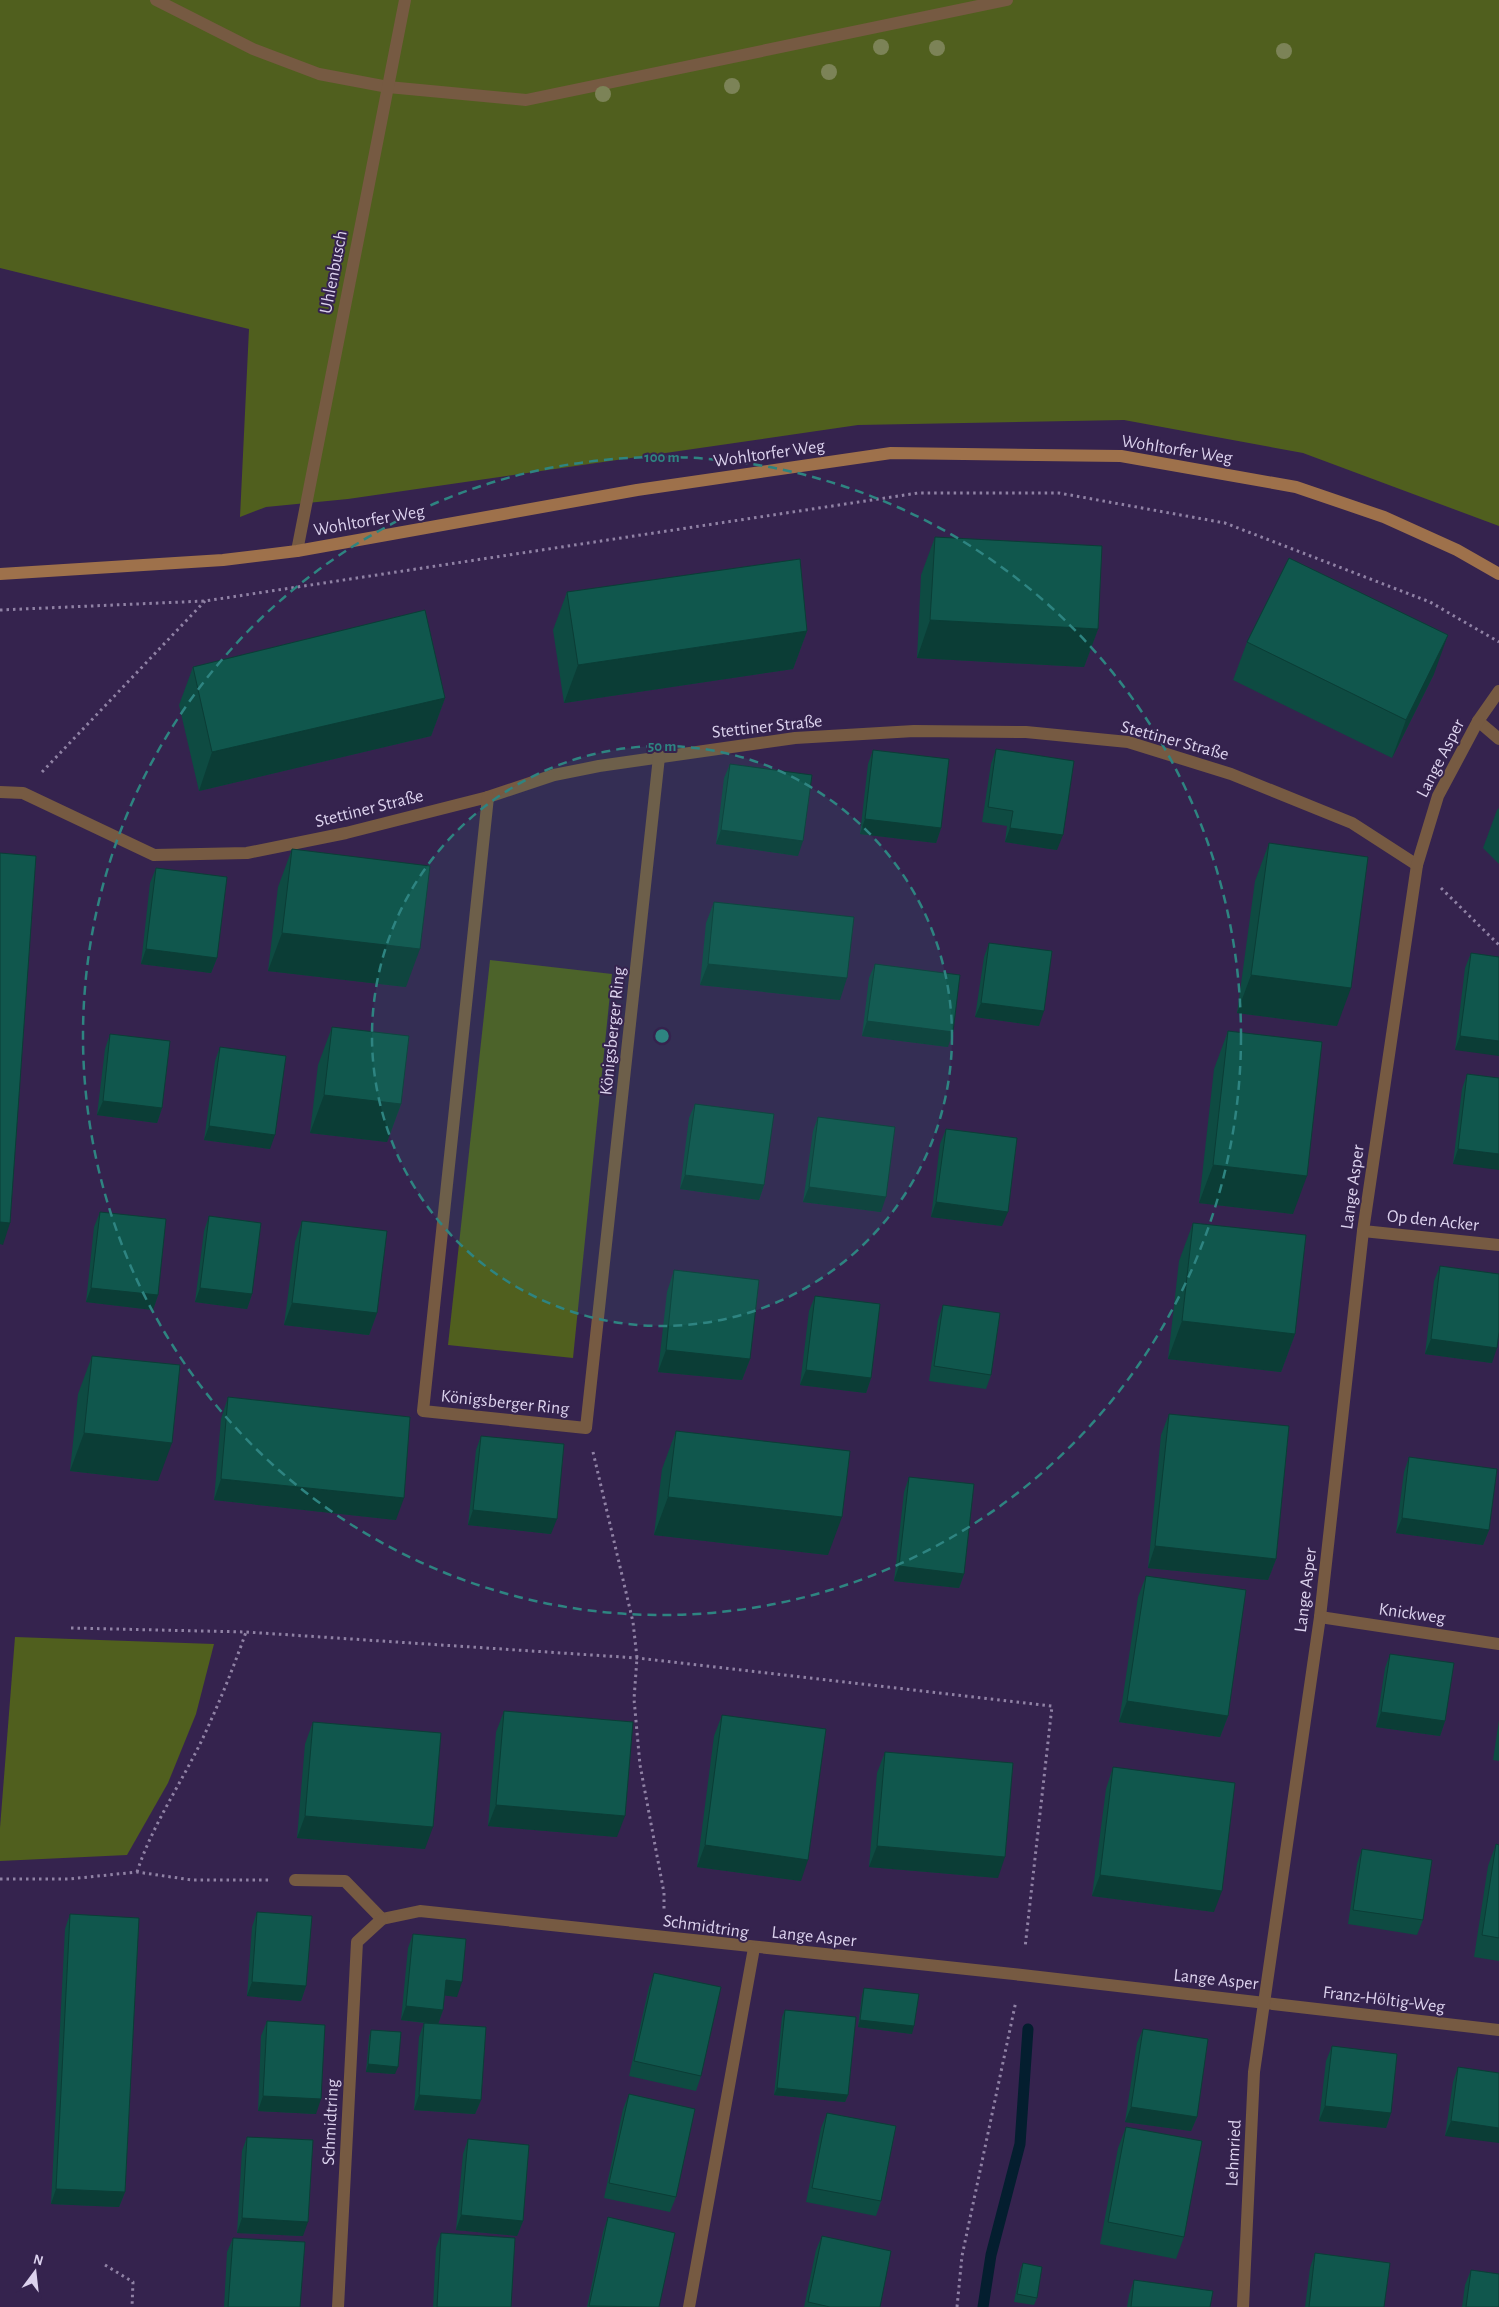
<svg xmlns="http://www.w3.org/2000/svg" width="1499" height="2307" viewBox="0 0 1499 2307" font-family="'Alegreya Sans',sans-serif">
<rect width="100%" height="100%" fill="#35234e"/>
<!-- green -->
<g fill="#505f1e">
<polygon points="0,0 1499,0 1499,526 1303,453 1124,420 858,425 348,499 266,507 240,517 249,329 0,268"/>
<polygon points="490,960 612,974 573,1358 448,1345"/>
<polygon points="15,1637 214,1644 196,1714 168,1783 127,1855 0,1861 0,1828"/>
</g>
<g fill="none" stroke-linecap="round" stroke-linejoin="round">
<!-- stream -->
<polyline stroke="#041e2f" stroke-width="11" points="983,2307 991,2255 1020,2144 1028,2029"/>
<!-- path -->
<g stroke="#9082a5" stroke-width="3" stroke-dasharray="2.5 4" stroke-linecap="butt">
<polyline points="0,610 205,601 918,493 1059,493 1225,523 1430,602 1499,642"/>
<polyline points="42,772 205,601"/>
<polyline points="1441,888 1499,945"/>
<polyline points="593,1452 633,1622 637,1658 634,1699 640,1765 664,1893 664,1911"/>
<polyline points="71,1628 246,1632 637,1658 1052,1706 1025,1948"/>
<path d="M137 1872C152 1826 180 1785 201 1742 218 1706 233 1669 246 1632"/>
<polyline points="0,1879 69,1879 137,1872 192,1880 269,1880"/>
<polyline points="105,2265 133,2282 132,2307"/>
<polyline points="957,2307 962,2256 1016,2001"/>
</g>
<!-- service -->
<g stroke="#765a42" stroke-width="12">
<polyline points="156,0 253,49 319,74 388,87 526,100 1007,0"/>
<polyline points="297,551 405,0"/>
</g>
<!-- minor -->
<g stroke="#765a42" stroke-width="12">
<polyline points="1478,721 1499,739"/>
<polyline points="0,792 23,793 154,855 247,853 346,833 488,797 554,775 599,766 795,738 914,731 1026,732 1128,742 1231,774 1352,823 1417,865"/>
<polyline points="488,797 423,1411 586,1428 659,757"/>
<polyline points="1363,1231 1499,1245"/>
<polyline points="1320,1617 1499,1644"/>
<polyline points="295,1880 345,1881 382,1919 420,1911 1022,1975 1499,2030"/>
<polyline points="338,2307 357,1942 382,1919"/>
<polyline points="689,2307 754,1948"/>
<polyline points="1243,2307 1254,2072 1320,1617 1363,1231 1417,865 1438,796 1478,721 1499,691"/>
</g>
<!-- secondary -->
<polyline stroke="#9e714b" stroke-width="12" points="0,574 223,560 297,551 637,490 891,453 1121,456 1296,487 1384,517 1457,550 1499,574"/>
</g>
<!-- trees -->
<g fill="#7c8357">
<circle cx="881" cy="47" r="8"/>
<circle cx="937" cy="48" r="8"/>
<circle cx="1284" cy="51" r="8"/>
<circle cx="829" cy="72" r="8"/>
<circle cx="732" cy="86" r="8"/>
<circle cx="603" cy="94" r="8"/>
</g>
<!-- wall -->
<g fill="#0e4b42">
<polygon points="935,537 1098,629 1084,667 917,658 921,575"/>
<polygon points="567,592 807,631 793,669 564,703 553,630"/>
<polygon points="1247,642 1434,674 1392,758 1233,680"/>
<polygon points="193,667 445,698 431,736 199,791 179,705"/>
<polygon points="996,749 1057,850 1005,842 1007,826 982,822 991,764"/>
<polygon points="873,750 941,828 936,843 860,834 868,764"/>
<polygon points="730,764 798,856 716,844 724,778"/>
<polygon points="1499,808 1499,864 1483,848 1497,810"/>
<polygon points="1269,843 1337,1026 1237,1013 1255,881"/>
<polygon points="292,849 406,987 268,971 278,887"/>
<polygon points="156,868 217,958 211,973 141,964 150,883"/>
<polygon points="714,902 840,1000 700,985 706,923"/>
<polygon points="989,943 1039,1026 975,1017 984,957"/>
<polygon points="1471,953 1499,957 1455,1050 1465,968"/>
<polygon points="875,964 948,1047 862,1036 869,978"/>
<polygon points="332,1027 401,1104 387,1142 310,1133 318,1065"/>
<polygon points="1228,1031 1293,1214 1199,1203 1214,1069"/>
<polygon points="110,1034 162,1108 157,1123 97,1115 105,1049"/>
<polygon points="220,1047 270,1149 204,1140 215,1061"/>
<polygon points="1467,1074 1499,1078 1453,1164 1462,1089"/>
<polygon points="695,1104 764,1185 759,1200 680,1189 689,1118"/>
<polygon points="818,1117 881,1212 803,1202 813,1131"/>
<polygon points="946,1129 1002,1226 931,1217 940,1144"/>
<polygon points="100,1212 158,1295 153,1310 86,1302 94,1227"/>
<polygon points="209,1216 252,1294 247,1309 195,1302 204,1231"/>
<polygon points="302,1221 377,1313 369,1335 284,1325 295,1242"/>
<polygon points="1193,1223 1295,1334 1281,1372 1168,1359 1179,1261"/>
<polygon points="1440,1266 1492,1363 1425,1354 1434,1281"/>
<polygon points="674,1270 750,1359 742,1380 658,1372 667,1292"/>
<polygon points="815,1296 871,1378 866,1393 800,1385 809,1311"/>
<polygon points="943,1305 991,1375 986,1389 929,1381 938,1320"/>
<polygon points="92,1356 158,1481 70,1471 78,1394"/>
<polygon points="228,1397 396,1520 214,1500 221,1419"/>
<polygon points="1169,1414 1276,1559 1268,1580 1148,1568 1161,1435"/>
<polygon points="676,1431 828,1555 654,1535 662,1469"/>
<polygon points="481,1436 551,1534 468,1525 476,1450"/>
<polygon points="1409,1457 1489,1530 1483,1545 1396,1533 1404,1472"/>
<polygon points="909,1477 964,1574 959,1588 894,1581 904,1492"/>
<polygon points="1146,1576 1228,1716 1220,1737 1119,1722 1138,1597"/>
<polygon points="1390,1654 1445,1721 1440,1736 1376,1727 1385,1668"/>
<polygon points="504,1711 617,1837 488,1826 496,1732"/>
<polygon points="722,1715 801,1881 697,1867 714,1736"/>
<polygon points="1499,1720 1499,1761 1493,1760"/>
<polygon points="313,1722 425,1849 297,1838 305,1744"/>
<polygon points="885,1752 998,1878 869,1867 877,1773"/>
<polygon points="1113,1767 1214,1912 1092,1896 1106,1789"/>
<polygon points="1496,1844 1499,1845 1499,1961 1474,1957 1488,1866"/>
<polygon points="1362,1849 1423,1920 1417,1935 1348,1924 1357,1864"/>
<polygon points="257,1912 306,1986 301,2001 247,1996 252,1927"/>
<polygon points="70,1914 125,2192 119,2207 51,2204 65,1929"/>
<polygon points="413,1934 457,1997 445,1995 443,2010 438,2024 481,2100 475,2114 414,2110 419,2037 424,2023 401,2020 408,1948"/>
<polygon points="654,1973 701,2076 696,2091 629,2076 649,1987"/>
<polygon points="864,1988 912,2034 858,2027 862,1995"/>
<polygon points="785,2010 848,2095 845,2102 774,2095 782,2017"/>
<polygon points="267,2021 316,2114 258,2111 261,2036"/>
<polygon points="1143,2029 1197,2117 1191,2131 1125,2122 1137,2043"/>
<polygon points="371,2030 395,2074 366,2072 369,2037"/>
<polygon points="1332,2046 1391,2113 1386,2128 1319,2121 1326,2061"/>
<polygon points="1458,2067 1499,2073 1445,2136 1453,2082"/>
<polygon points="629,2094 676,2197 670,2212 604,2198 623,2109"/>
<polygon points="827,2113 881,2201 876,2216 806,2202 821,2128"/>
<polygon points="1126,2127 1184,2237 1176,2259 1100,2244 1118,2148"/>
<polygon points="247,2137 303,2236 237,2233 242,2151"/>
<polygon points="468,2139 523,2221 517,2236 456,2230 463,2154"/>
<polygon points="608,2217 659,2307 587,2307 603,2232"/>
<polygon points="441,2233 511,2307 433,2307 436,2248"/>
<polygon points="822,2236 880,2307 804,2307 816,2250"/>
<polygon points="233,2238 300,2307 224,2307 227,2252"/>
<polygon points="1315,2253 1384,2307 1305,2307 1310,2268"/>
<polygon points="1023,2263 1037,2298 1034,2305 1014,2302 1020,2270"/>
<polygon points="1471,2270 1499,2307 1462,2307 1465,2285"/>
<polygon points="1134,2280 1210,2307 1127,2307 1129,2295"/>
</g>
<!-- shaded-wall -->
<g fill="#0b3d36">
<polygon points="930,620 1098,629 1084,667 917,658"/>
<polygon points="807,631 793,669 564,703 578,665"/>
<polygon points="1448,635 1434,674 1392,758 1406,720"/>
<polygon points="445,698 431,736 199,791 212,752"/>
<polygon points="865,819 941,828 936,843 860,834"/>
<polygon points="1010,828 1063,835 1057,850 1005,842"/>
<polygon points="721,830 803,841 798,856 716,844"/>
<polygon points="282,933 420,949 406,987 268,971"/>
<polygon points="146,949 217,958 211,973 141,964"/>
<polygon points="708,964 847,978 840,1000 700,985"/>
<polygon points="1251,975 1351,988 1337,1026 1237,1013"/>
<polygon points="981,1003 1044,1011 1039,1026 975,1017"/>
<polygon points="867,1021 953,1032 948,1047 862,1036"/>
<polygon points="1460,1036 1499,1041 1499,1056 1455,1050"/>
<polygon points="324,1095 401,1104 387,1142 310,1133"/>
<polygon points="103,1101 162,1108 157,1123 97,1115"/>
<polygon points="209,1126 275,1135 270,1149 204,1140"/>
<polygon points="1458,1149 1499,1154 1499,1170 1453,1164"/>
<polygon points="1213,1165 1307,1176 1293,1214 1199,1203"/>
<polygon points="685,1175 764,1185 759,1200 680,1189"/>
<polygon points="809,1187 886,1197 881,1212 803,1202"/>
<polygon points="936,1202 1008,1212 1002,1226 931,1217"/>
<polygon points="0,1222 10,1223 3,1245 0,1244"/>
<polygon points="91,1288 158,1295 153,1310 86,1302"/>
<polygon points="200,1288 252,1294 247,1309 195,1302"/>
<polygon points="292,1303 377,1313 369,1335 284,1325"/>
<polygon points="1182,1321 1295,1334 1281,1372 1168,1359"/>
<polygon points="1431,1339 1497,1348 1492,1363 1425,1354"/>
<polygon points="666,1350 750,1359 742,1380 658,1372"/>
<polygon points="806,1370 871,1378 866,1393 800,1385"/>
<polygon points="84,1433 172,1443 158,1481 70,1471"/>
<polygon points="221,1479 404,1498 396,1520 214,1500"/>
<polygon points="668,1497 842,1517 828,1555 654,1535"/>
<polygon points="473,1510 557,1519 551,1534 468,1525"/>
<polygon points="1402,1518 1489,1530 1483,1545 1396,1533"/>
<polygon points="1155,1546 1276,1559 1268,1580 1148,1568"/>
<polygon points="899,1566 964,1574 959,1588 894,1581"/>
<polygon points="1127,1701 1228,1716 1220,1737 1119,1722"/>
<polygon points="1381,1712 1445,1721 1440,1736 1376,1727"/>
<polygon points="496,1805 625,1816 617,1837 488,1826"/>
<polygon points="305,1816 433,1827 425,1849 297,1838"/>
<polygon points="705,1845 808,1860 801,1881 697,1867"/>
<polygon points="877,1846 1005,1857 998,1878 869,1867"/>
<polygon points="1100,1875 1222,1891 1214,1912 1092,1896"/>
<polygon points="446,1980 462,1982 457,1997 441,1995"/>
<polygon points="252,1982 306,1986 301,2001 247,1996"/>
<polygon points="406,2006 443,2010 438,2024 401,2020"/>
<polygon points="860,2020 914,2026 912,2034 858,2027"/>
<polygon points="368,2064 398,2067 395,2074 366,2072"/>
<polygon points="777,2088 848,2095 845,2102 774,2095"/>
<polygon points="419,2095 481,2100 475,2114 414,2110"/>
<polygon points="263,2096 321,2099 316,2114 258,2111"/>
<polygon points="1325,2106 1391,2113 1386,2128 1319,2121"/>
<polygon points="1131,2107 1197,2117 1191,2131 1125,2122"/>
<polygon points="1451,2121 1499,2128 1499,2143 1445,2136"/>
<polygon points="56,2189 125,2192 119,2207 51,2204"/>
<polygon points="461,2215 523,2221 517,2236 456,2230"/>
<polygon points="242,2218 308,2222 303,2236 237,2233"/>
</g>
<!-- building -->
<g fill="#10574d" stroke="#0b3d36">
<polygon points="935,537 1102,546 1098,629 930,620"/>
<polygon points="1289,558 1448,635 1406,720 1247,642"/>
<polygon points="800,559 807,631 578,665 567,592"/>
<polygon points="425,610 445,698 212,752 193,667"/>
<polygon points="996,749 1074,761 1063,835 1010,828 1013,811 988,807"/>
<polygon points="873,750 949,759 941,828 865,819"/>
<polygon points="730,764 812,775 803,841 721,830"/>
<polygon points="1269,843 1368,857 1351,988 1251,975"/>
<polygon points="292,849 430,866 420,949 282,933"/>
<polygon points="0,853 36,856 10,1223 0,1222"/>
<polygon points="156,868 227,877 217,958 146,949"/>
<polygon points="714,902 854,917 847,978 708,964"/>
<polygon points="989,943 1052,951 1044,1011 981,1003"/>
<polygon points="1471,953 1499,957 1499,1041 1460,1036"/>
<polygon points="875,964 960,975 953,1032 867,1021"/>
<polygon points="332,1027 409,1036 401,1104 324,1095"/>
<polygon points="1228,1031 1322,1042 1307,1176 1213,1165"/>
<polygon points="110,1034 170,1041 162,1108 103,1101"/>
<polygon points="220,1047 286,1056 275,1135 209,1126"/>
<polygon points="1467,1074 1499,1078 1499,1154 1458,1149"/>
<polygon points="695,1104 774,1114 764,1185 685,1175"/>
<polygon points="818,1117 895,1127 886,1197 809,1187"/>
<polygon points="946,1129 1017,1138 1008,1212 936,1202"/>
<polygon points="100,1212 166,1219 158,1295 91,1288"/>
<polygon points="209,1216 261,1223 252,1294 200,1288"/>
<polygon points="302,1221 387,1231 377,1313 292,1303"/>
<polygon points="1193,1223 1306,1235 1295,1334 1182,1321"/>
<polygon points="1440,1266 1499,1274 1499,1332 1497,1348 1431,1339"/>
<polygon points="674,1270 759,1280 750,1359 666,1350"/>
<polygon points="815,1296 880,1304 871,1378 806,1370"/>
<polygon points="943,1305 1000,1313 991,1375 934,1366"/>
<polygon points="92,1356 180,1365 172,1443 84,1433"/>
<polygon points="228,1397 410,1417 404,1498 221,1479"/>
<polygon points="1169,1414 1289,1426 1276,1559 1155,1546"/>
<polygon points="676,1431 850,1451 842,1517 668,1497"/>
<polygon points="481,1436 564,1444 557,1519 473,1510"/>
<polygon points="1409,1457 1497,1469 1489,1530 1402,1518"/>
<polygon points="909,1477 974,1484 964,1574 899,1566"/>
<polygon points="1146,1576 1246,1590 1228,1716 1127,1701"/>
<polygon points="1390,1654 1454,1663 1445,1721 1381,1712"/>
<polygon points="504,1711 633,1722 625,1816 496,1805"/>
<polygon points="722,1715 826,1729 808,1860 705,1845"/>
<polygon points="313,1722 441,1733 433,1827 305,1816"/>
<polygon points="885,1752 1013,1763 1005,1857 877,1846"/>
<polygon points="1113,1767 1235,1783 1222,1891 1100,1875"/>
<polygon points="1496,1844 1499,1845 1499,1938 1482,1935"/>
<polygon points="1362,1849 1432,1860 1423,1920 1353,1910"/>
<polygon points="257,1912 312,1916 306,1986 252,1982"/>
<polygon points="70,1914 139,1918 125,2192 56,2189"/>
<polygon points="413,1934 466,1939 462,1982 446,1980 443,2010 406,2006"/>
<polygon points="654,1973 721,1987 701,2076 634,2061"/>
<polygon points="864,1988 919,1994 914,2026 860,2020"/>
<polygon points="785,2010 856,2017 848,2095 777,2088"/>
<polygon points="267,2021 325,2025 321,2099 263,2096"/>
<polygon points="424,2023 486,2027 481,2100 419,2095"/>
<polygon points="1143,2029 1208,2039 1197,2117 1131,2107"/>
<polygon points="371,2030 401,2032 398,2067 368,2064"/>
<polygon points="1332,2046 1397,2054 1391,2113 1325,2106"/>
<polygon points="1458,2067 1499,2073 1499,2128 1451,2121"/>
<polygon points="629,2094 695,2109 676,2197 609,2183"/>
<polygon points="827,2113 896,2126 881,2201 812,2188"/>
<polygon points="1126,2127 1202,2141 1184,2237 1108,2222"/>
<polygon points="247,2137 313,2140 308,2222 242,2218"/>
<polygon points="468,2139 529,2145 523,2221 461,2215"/>
<polygon points="608,2217 675,2233 659,2307 589,2306"/>
<polygon points="441,2233 515,2238 511,2307 437,2307"/>
<polygon points="822,2236 891,2251 880,2307 830,2307 808,2302"/>
<polygon points="233,2238 305,2242 300,2307 228,2307"/>
<polygon points="1315,2253 1390,2263 1384,2307 1309,2307"/>
<polygon points="1023,2263 1042,2267 1037,2298 1017,2294"/>
<polygon points="1471,2270 1499,2274 1499,2307 1466,2307"/>
<polygon points="1134,2280 1213,2291 1210,2307 1131,2307"/>
</g>
<!-- distance rings -->
<circle cx="662" cy="1036" r="290" fill="#2e8481" fill-opacity=".12"/>
<g fill="none" stroke="#2e8481" stroke-width="2.5" stroke-dasharray="9 6">
<circle cx="662" cy="1036" r="290"/>
<circle cx="662" cy="1036" r="579"/>
</g>
<g text-anchor="middle" stroke-width="4" stroke-linejoin="round" paint-order="stroke">
<!-- street labels -->
<g font-size="18" fill="#dcd2ee" stroke="#35234e">
<text transform="translate(333 272) rotate(-79)" y="6">Uhlenbusch</text>
<text transform="translate(1177 449) rotate(9)" y="6">Wohltorfer Weg</text>
<text transform="translate(769 453) rotate(-8)" y="6">Wohltorfer Weg</text>
<text transform="translate(369 520) rotate(-10)" y="6">Wohltorfer Weg</text>
<text transform="translate(767 726) rotate(-6)" y="6">Stettiner Straße</text>
<text transform="translate(1175 740) rotate(15)" y="6">Stettiner Straße</text>
<text transform="translate(1440 758) rotate(-63)" y="6">Lange Asper</text>
<text transform="translate(369 808) rotate(-14)" y="6">Stettiner Straße</text>
<text transform="translate(612 1031) rotate(-84)" y="6">Königsberger Ring</text>
<text transform="translate(1352 1187) rotate(-82)" y="6">Lange Asper</text>
<text transform="translate(1433 1220) rotate(6)" y="6">Op den Acker</text>
<text transform="translate(505 1402) rotate(6)" y="6">Königsberger Ring</text>
<text transform="translate(1305 1590) rotate(-83)" y="6">Lange Asper</text>
<text transform="translate(1412 1613) rotate(8)" y="6">Knickweg</text>
<text transform="translate(706 1926) rotate(8)" y="6">Schmidtring</text>
<text transform="translate(814 1936) rotate(6)" y="6">Lange Asper</text>
<text transform="translate(1216 1979) rotate(6)" y="6">Lange Asper</text>
<text transform="translate(1384 1999) rotate(7)" y="6">Franz-Höltig-Weg</text>
<text transform="translate(330 2122) rotate(-87)" y="6">Schmidtring</text>
<text transform="translate(1233 2153) rotate(-87)" y="6">Lehmried</text>
</g>
</g>
<circle cx="662" cy="1036" r="8" fill="#2e8481" stroke="#35234e" stroke-width="2.5"/>
<g font-size="15" text-anchor="middle" font-weight="bold" fill="#2e8481" stroke="#35234e" stroke-width="4" stroke-linejoin="round" paint-order="stroke">
<text x="662" y="462">100 m</text>
<text x="662" y="751">50 m</text>
</g>
<!-- north arrow -->
<g transform="translate(35 2272) rotate(15)" stroke="#35234e" stroke-width="4" paint-order="stroke">
<path d="M0-4L9 19L0 12L-9 19Z" fill="#dcd2ee"/>
<text y="-8" font-size="14" font-weight="bold" text-anchor="middle" fill="#dcd2ee">N</text>
</g>
</svg>
